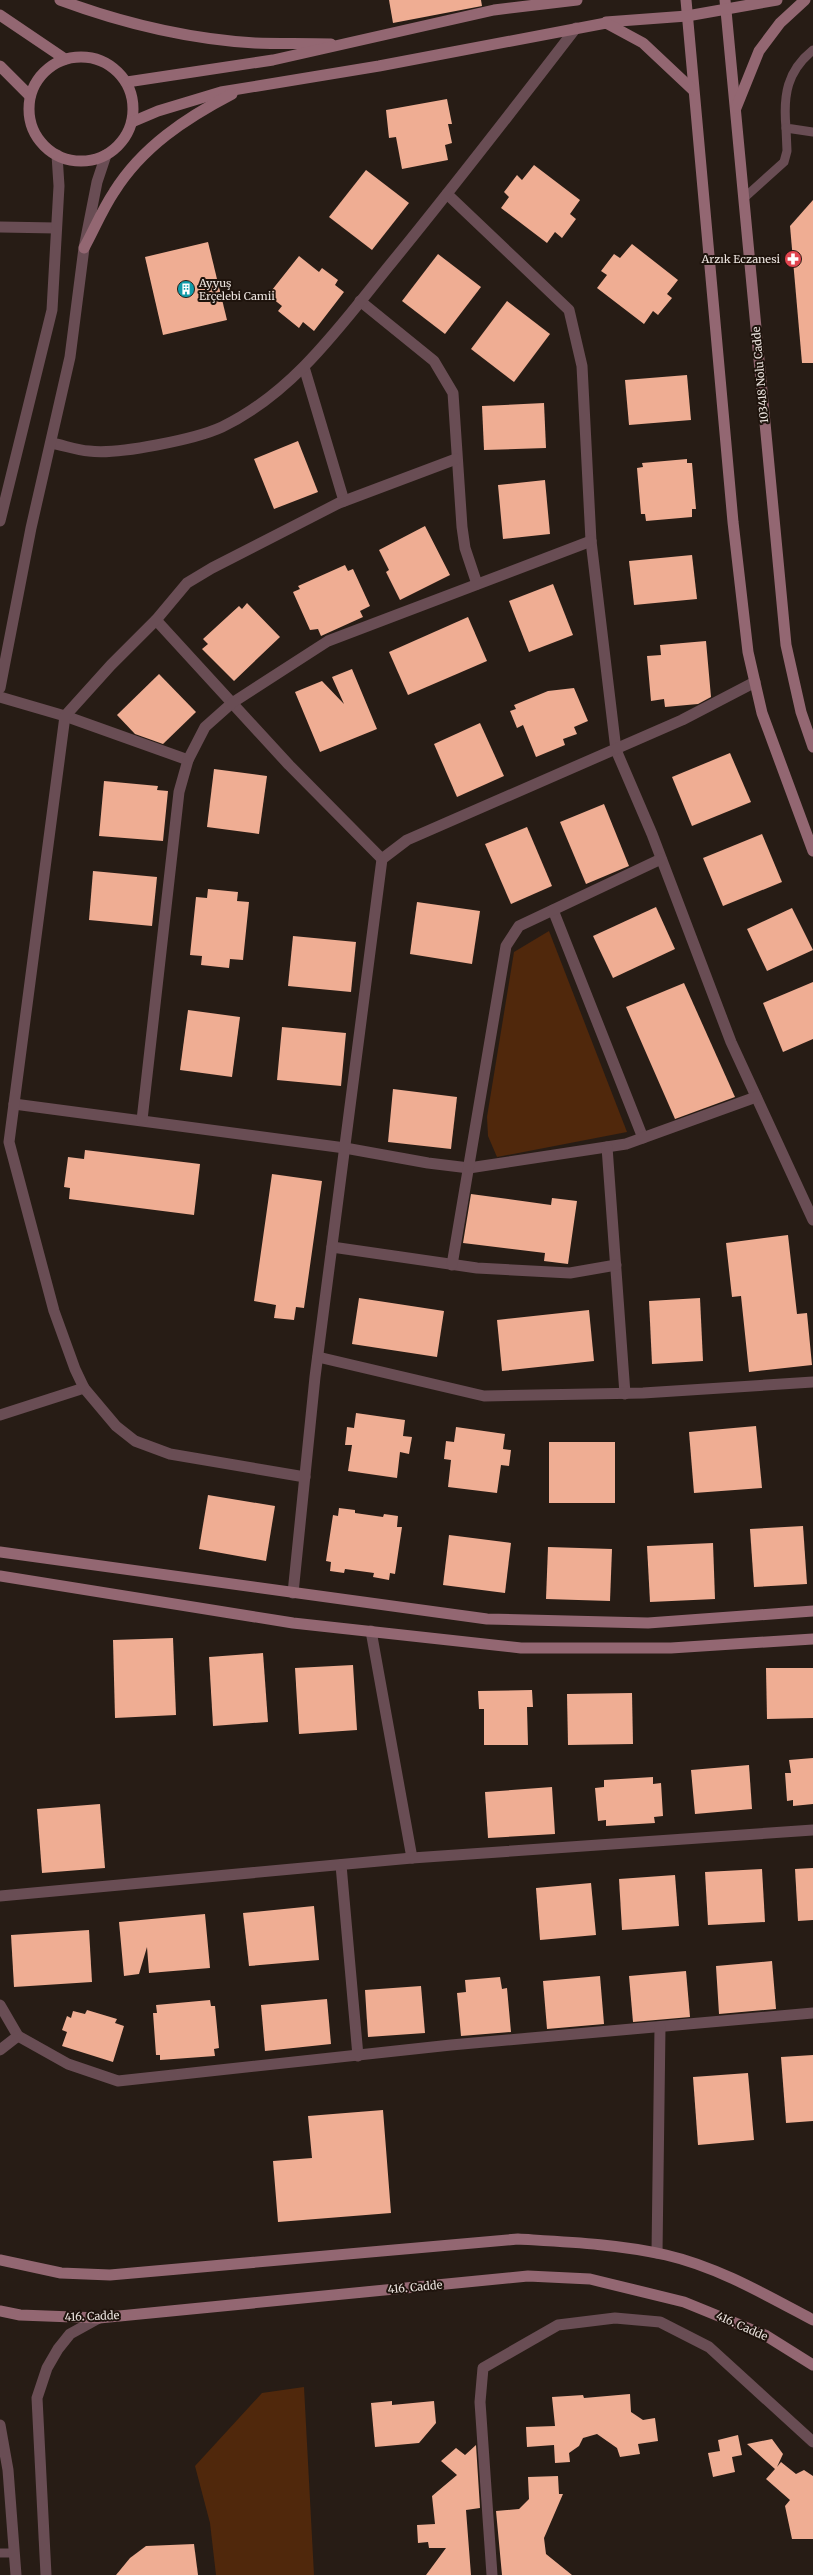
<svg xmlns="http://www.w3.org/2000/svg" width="813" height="2575" viewBox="0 0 813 2575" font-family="Merriweather,serif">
<rect width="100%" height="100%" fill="#271c15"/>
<!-- green -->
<g fill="#50280c">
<polygon points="549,931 627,1132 497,1157 488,1136 487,1117 514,952"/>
<polygon points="304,2387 314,2575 216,2575 210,2523 195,2466 262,2393"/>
</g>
<!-- building -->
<g fill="#efad93">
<polygon points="389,0 481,0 482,6 393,23"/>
<polygon points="447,99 452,124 448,124 452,143 445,145 448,160 402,169 396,137 389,138 386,110"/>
<polygon points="534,165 580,200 570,214 576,219 562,238 555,232 547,243 501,208 509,197 504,192 517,175 522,180"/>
<polygon points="366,170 409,203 372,250 329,217"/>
<polygon points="813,200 813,363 802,363 790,226"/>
<polygon points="208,242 227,320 163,335 145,257"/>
<polygon points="632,244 678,280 667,294 672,298 658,315 653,311 644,324 597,288 607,275 601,271 614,254 620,258"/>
<polygon points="438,254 481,287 445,334 402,301"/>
<polygon points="299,256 319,272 322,268 338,280 335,285 344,292 314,331 303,322 299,328 278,311 282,306 268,295"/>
<polygon points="507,301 550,334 514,382 471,349"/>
<polygon points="687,375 691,420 629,425 625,380"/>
<polygon points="544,403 546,448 484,450 482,406"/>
<polygon points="298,441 318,492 274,509 254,459"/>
<polygon points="687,459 687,463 692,463 696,509 692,509 692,517 646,521 645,514 641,514 637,468 643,467 642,463"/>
<polygon points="545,480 550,534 503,539 498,485"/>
<polygon points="425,526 450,575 400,600 386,572 389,570 379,550"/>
<polygon points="692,555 697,599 634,605 629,561"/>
<polygon points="345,565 348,571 353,569 370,606 360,611 363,617 321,636 318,629 310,630 293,592 300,589 298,586"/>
<polygon points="553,584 573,635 529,652 509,601"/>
<polygon points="247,603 280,637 234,681 202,649 208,644 203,639 239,606 242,609"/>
<polygon points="468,617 487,661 408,695 389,652"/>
<polygon points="706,641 711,697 698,704 665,707 664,699 651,701 647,656 661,655 660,645"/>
<polygon points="352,669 377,729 320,752 295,692 322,681 344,704 332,677"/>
<polygon points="159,674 196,712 163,744 135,734 117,715"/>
<polygon points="574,688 588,721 574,727 577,734 563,739 565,745 536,757 523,725 517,728 510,711 516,709 514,705 548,691"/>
<polygon points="480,723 504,776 457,797 434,744"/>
<polygon points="730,753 751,802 692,826 672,777"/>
<polygon points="214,769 267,776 259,834 207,827"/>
<polygon points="104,781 158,786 157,790 168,791 163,841 99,836"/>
<polygon points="604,804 629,866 586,884 560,822"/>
<polygon points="527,827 552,886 511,904 485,844"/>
<polygon points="762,834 782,882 723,906 703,858"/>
<polygon points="93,871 157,877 152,926 89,920"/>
<polygon points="208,889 238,892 237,901 249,902 243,960 230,959 229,968 201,965 202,956 190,955 196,897 207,898"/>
<polygon points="417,902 480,911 472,964 410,954"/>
<polygon points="656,907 675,949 613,978 593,936"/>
<polygon points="792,908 813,950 767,971 747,929"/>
<polygon points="293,936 356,942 351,992 288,986"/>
<polygon points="813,982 813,1039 783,1052 763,1003"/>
<polygon points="684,983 735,1097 675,1119 626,1007"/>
<polygon points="188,1010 240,1017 232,1077 180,1070"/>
<polygon points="282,1027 346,1033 341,1086 277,1080"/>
<polygon points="393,1089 457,1097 451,1149 388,1142"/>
<polygon points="85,1150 200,1164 194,1215 69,1199 70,1188 64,1187 68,1157 84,1159"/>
<polygon points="272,1174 322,1181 304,1308 296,1307 294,1320 274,1318 276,1305 254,1301"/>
<polygon points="471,1194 551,1205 552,1198 577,1201 568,1264 544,1261 545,1253 463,1243"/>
<polygon points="788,1235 797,1314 807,1313 812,1365 749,1372 741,1296 732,1297 726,1243"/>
<polygon points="359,1298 444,1311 437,1357 352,1344"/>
<polygon points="700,1298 703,1361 652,1364 649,1301"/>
<polygon points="589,1310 594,1361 502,1371 497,1320"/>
<polygon points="356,1413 405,1420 403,1436 412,1437 409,1454 400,1452 397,1478 348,1471 352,1445 345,1445 347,1427 354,1428"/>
<polygon points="756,1426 762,1488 694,1493 689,1432"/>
<polygon points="456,1427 505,1434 503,1449 511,1450 509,1466 501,1465 497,1493 448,1487 451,1460 444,1459 446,1441 454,1442"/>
<rect x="549" y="1442" width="66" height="61"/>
<polygon points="208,1495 275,1506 266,1561 199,1549"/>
<polygon points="339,1508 355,1510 355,1513 383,1517 384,1514 398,1516 397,1527 402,1527 395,1574 390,1573 389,1580 373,1577 374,1573 345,1569 344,1573 330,1571 331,1562 326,1561 333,1515 338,1516"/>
<polygon points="803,1526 807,1584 754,1587 750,1529"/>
<polygon points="449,1535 511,1543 505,1593 443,1585"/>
<polygon points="713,1543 715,1599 650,1602 647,1546"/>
<polygon points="548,1547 612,1549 610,1601 546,1599"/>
<polygon points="173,1638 176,1715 115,1718 113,1640"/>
<polygon points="263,1653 268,1722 213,1726 209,1657"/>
<polygon points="353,1665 357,1730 299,1734 295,1668"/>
<polygon points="766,1668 813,1668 813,1718 767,1719"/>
<polygon points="532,1690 533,1707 527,1707 528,1745 484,1745 484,1709 479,1709 478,1691"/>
<polygon points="632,1693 633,1744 568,1745 567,1694"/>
<polygon points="813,1758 813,1804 793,1806 793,1800 787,1801 785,1773 791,1773 789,1760"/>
<polygon points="749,1765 752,1809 695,1814 691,1770"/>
<polygon points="653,1777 653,1784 661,1783 663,1816 654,1817 655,1823 606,1826 606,1820 598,1821 595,1788 604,1787 604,1780"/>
<polygon points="552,1787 555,1834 488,1838 485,1792"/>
<polygon points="100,1804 105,1868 42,1873 37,1809"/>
<polygon points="813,1868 813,1920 798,1921 795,1869"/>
<polygon points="762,1869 765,1922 708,1925 705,1872"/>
<polygon points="675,1875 679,1926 622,1930 619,1879"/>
<polygon points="591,1883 596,1935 540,1940 536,1888"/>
<polygon points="314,1906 319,1960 249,1966 243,1913"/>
<polygon points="205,1914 210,1968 149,1973 147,1947 139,1974 124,1976 119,1922"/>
<polygon points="89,1930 92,1982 14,1987 11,1935"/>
<polygon points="772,1961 776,2009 719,2014 716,1966"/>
<polygon points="686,1971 690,2017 633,2022 629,1976"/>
<polygon points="600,1976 604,2024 547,2029 543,1981"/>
<polygon points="500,1977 502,1989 507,1988 511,2032 461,2036 457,1993 466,1992 465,1980"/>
<polygon points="421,1986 425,2033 368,2037 365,1990"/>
<polygon points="327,1999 331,2044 265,2051 261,2005"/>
<polygon points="210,2000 211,2006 215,2006 219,2048 214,2049 215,2056 160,2060 160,2055 156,2055 153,2013 157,2013 156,2005"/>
<polygon points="87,2010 117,2019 115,2023 124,2026 113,2062 62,2046 67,2032 62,2030 67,2016 71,2018 73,2011 85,2014"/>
<polygon points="813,2055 813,2121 786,2123 781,2057"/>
<polygon points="748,2073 754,2140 698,2145 693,2077"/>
<polygon points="383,2110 391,2213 278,2222 273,2161 312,2158 308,2116"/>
<polygon points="630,2394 631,2412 643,2420 655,2418 658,2441 638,2444 640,2454 620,2457 617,2448 597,2434 583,2438 579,2446 569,2453 570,2462 555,2463 554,2445 527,2447 526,2427 555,2426 552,2397 583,2395 584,2398"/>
<polygon points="392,2401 392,2405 434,2401 436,2423 419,2443 375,2447 371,2403"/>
<polygon points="738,2435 742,2455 732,2457 735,2472 713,2477 708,2453 720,2451 718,2440"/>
<polygon points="772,2439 783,2454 777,2467 781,2462 796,2474 804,2470 813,2476 813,2539 792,2539 785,2506 790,2500 766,2479 775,2469 747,2444"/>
<polygon points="476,2445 480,2508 466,2510 471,2575 426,2575 446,2548 429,2548 428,2542 418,2543 417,2525 435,2524 432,2496 457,2475 441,2461 456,2448 465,2455"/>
<polygon points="558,2476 559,2494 563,2494 544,2538 546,2554 572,2575 502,2575 496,2511 519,2509 529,2499 528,2477"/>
<polygon points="194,2544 198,2575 116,2575 130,2558 146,2546"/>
</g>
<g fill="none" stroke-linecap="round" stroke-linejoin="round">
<!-- service -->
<g stroke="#694d54" stroke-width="9">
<path d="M813 50C787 71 783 95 786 128L813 132"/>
<polyline points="744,198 784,162 787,151 786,128"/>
<polyline points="0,2553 14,2553"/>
</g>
<!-- minor -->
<g stroke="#694d54" stroke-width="11">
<polyline points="447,194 569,310 582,366 591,541 616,750 652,834 731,1042 813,1220"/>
<polyline points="0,227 56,228"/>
<polyline points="360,301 434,361 453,393 462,527 465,548 477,584"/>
<polyline points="304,367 344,501"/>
<path d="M51 443C63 445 76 450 89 451 118 455 196 439 222 427 295 392 343 322 393 261 455 185 516 106 576 28"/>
<polyline points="156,620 289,765 382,859"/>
<polyline points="0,697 65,716 188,760"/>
<polyline points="553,910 643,1138"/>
<polyline points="14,1104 345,1148 428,1163 469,1168 626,1144 756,1097"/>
<polyline points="142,1120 179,792 188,760 205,727 232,703 328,641 591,541"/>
<polyline points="607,1147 625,1394"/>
<polyline points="332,1247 477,1268 570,1273 616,1265"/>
<polyline points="452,1265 506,946 519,926 661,859"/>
<polyline points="318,1357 484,1396 643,1393 813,1382"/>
<polyline points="0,1415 84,1388"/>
<polyline points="305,1477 170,1454 135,1441 116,1426 84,1388 75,1369 54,1311 9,1142 65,716 111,665 156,620 187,583 212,568 339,503 456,459"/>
<polyline points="293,1593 315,1377 382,859 407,840 682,720 755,682"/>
<polyline points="371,1631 412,1858"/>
<polyline points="341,1865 358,2056"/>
<polyline points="0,1896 412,1858 813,1830"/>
<polyline points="0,2005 18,2036 68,2064 118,2081 451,2045 813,2013"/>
<polyline points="0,2050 18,2036"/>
<polyline points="657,2253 660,2027"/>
<polyline points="492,2575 480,2402 483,2368 558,2325 615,2318 660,2322 709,2347 813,2442"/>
</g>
<!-- tertiary -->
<g stroke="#694d54" stroke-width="11">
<polyline points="0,521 52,310 59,186 57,155"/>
<polyline points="0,688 31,528 70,357 84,248 97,182 106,155"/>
<polyline points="0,2425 8,2470 16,2575"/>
<polyline points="46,2575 37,2398 47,2368 58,2349 70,2334 99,2318"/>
</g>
<!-- secondary -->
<g stroke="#936772" stroke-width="11">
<path d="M60 0C122 23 190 39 255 43 280 44 306 43 331 44"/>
<polyline points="686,0 733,522 748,652 762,713 813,851"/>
<polyline points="725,0 786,645 801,712 813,747"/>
<polyline points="0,15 65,59"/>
<polyline points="606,22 687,16 777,0"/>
<circle cx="81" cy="109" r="52"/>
<polyline points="0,66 30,96"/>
<polyline points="127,82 273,60 494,10 577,0"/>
<polyline points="736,108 759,51 780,23 805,0"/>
<polyline points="132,122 158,111 221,92 379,66 606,23 643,43 693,90"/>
<path d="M84 248C94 230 102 210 114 192 142 147 186 118 232 94"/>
<polyline points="0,1552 487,1619 648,1623 813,1611"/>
<polyline points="0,1576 293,1623 521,1648 671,1648 813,1639"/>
<path d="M0 2260 61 2273 110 2275 518 2239C568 2242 618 2244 666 2255 718 2267 766 2295 813 2320"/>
<polyline points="0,2311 20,2315 99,2318 528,2276 590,2279 684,2302 765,2335 813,2365"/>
</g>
</g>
<!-- icons -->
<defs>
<g id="pharmacy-disc" transform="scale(0.9)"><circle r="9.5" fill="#e0444e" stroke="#1e130c"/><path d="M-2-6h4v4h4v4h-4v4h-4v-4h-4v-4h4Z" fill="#fff"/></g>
<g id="building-disc" transform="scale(0.9)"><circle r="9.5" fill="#0f9aa8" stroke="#1e130c"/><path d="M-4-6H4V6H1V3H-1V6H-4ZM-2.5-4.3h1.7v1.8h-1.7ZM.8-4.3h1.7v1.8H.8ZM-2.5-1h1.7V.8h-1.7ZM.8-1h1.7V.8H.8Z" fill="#fff"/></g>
</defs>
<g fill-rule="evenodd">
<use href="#pharmacy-disc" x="793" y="259"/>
<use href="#building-disc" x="186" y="289"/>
</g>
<g text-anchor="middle" stroke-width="4" stroke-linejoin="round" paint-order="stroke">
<!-- poi labels -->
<g font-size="11" fill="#ebe3de" stroke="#1e130c" text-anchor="end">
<text x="780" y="263">Arzık Eczanesi</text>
<text x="199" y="287" text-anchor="start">Ayyuş<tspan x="199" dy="13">Erçelebi Camii</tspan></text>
</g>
<!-- street labels -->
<g font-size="11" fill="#ebe3de" stroke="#1e130c">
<text transform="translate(760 375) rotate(-95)" y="4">103418 Nolu Cadde</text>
<text transform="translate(415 2287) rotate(-5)" y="4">416. Cadde</text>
<text transform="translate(92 2316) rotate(-2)" y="4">416. Cadde</text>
<text transform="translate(742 2326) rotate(24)" y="4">416. Cadde</text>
</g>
</g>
</svg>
